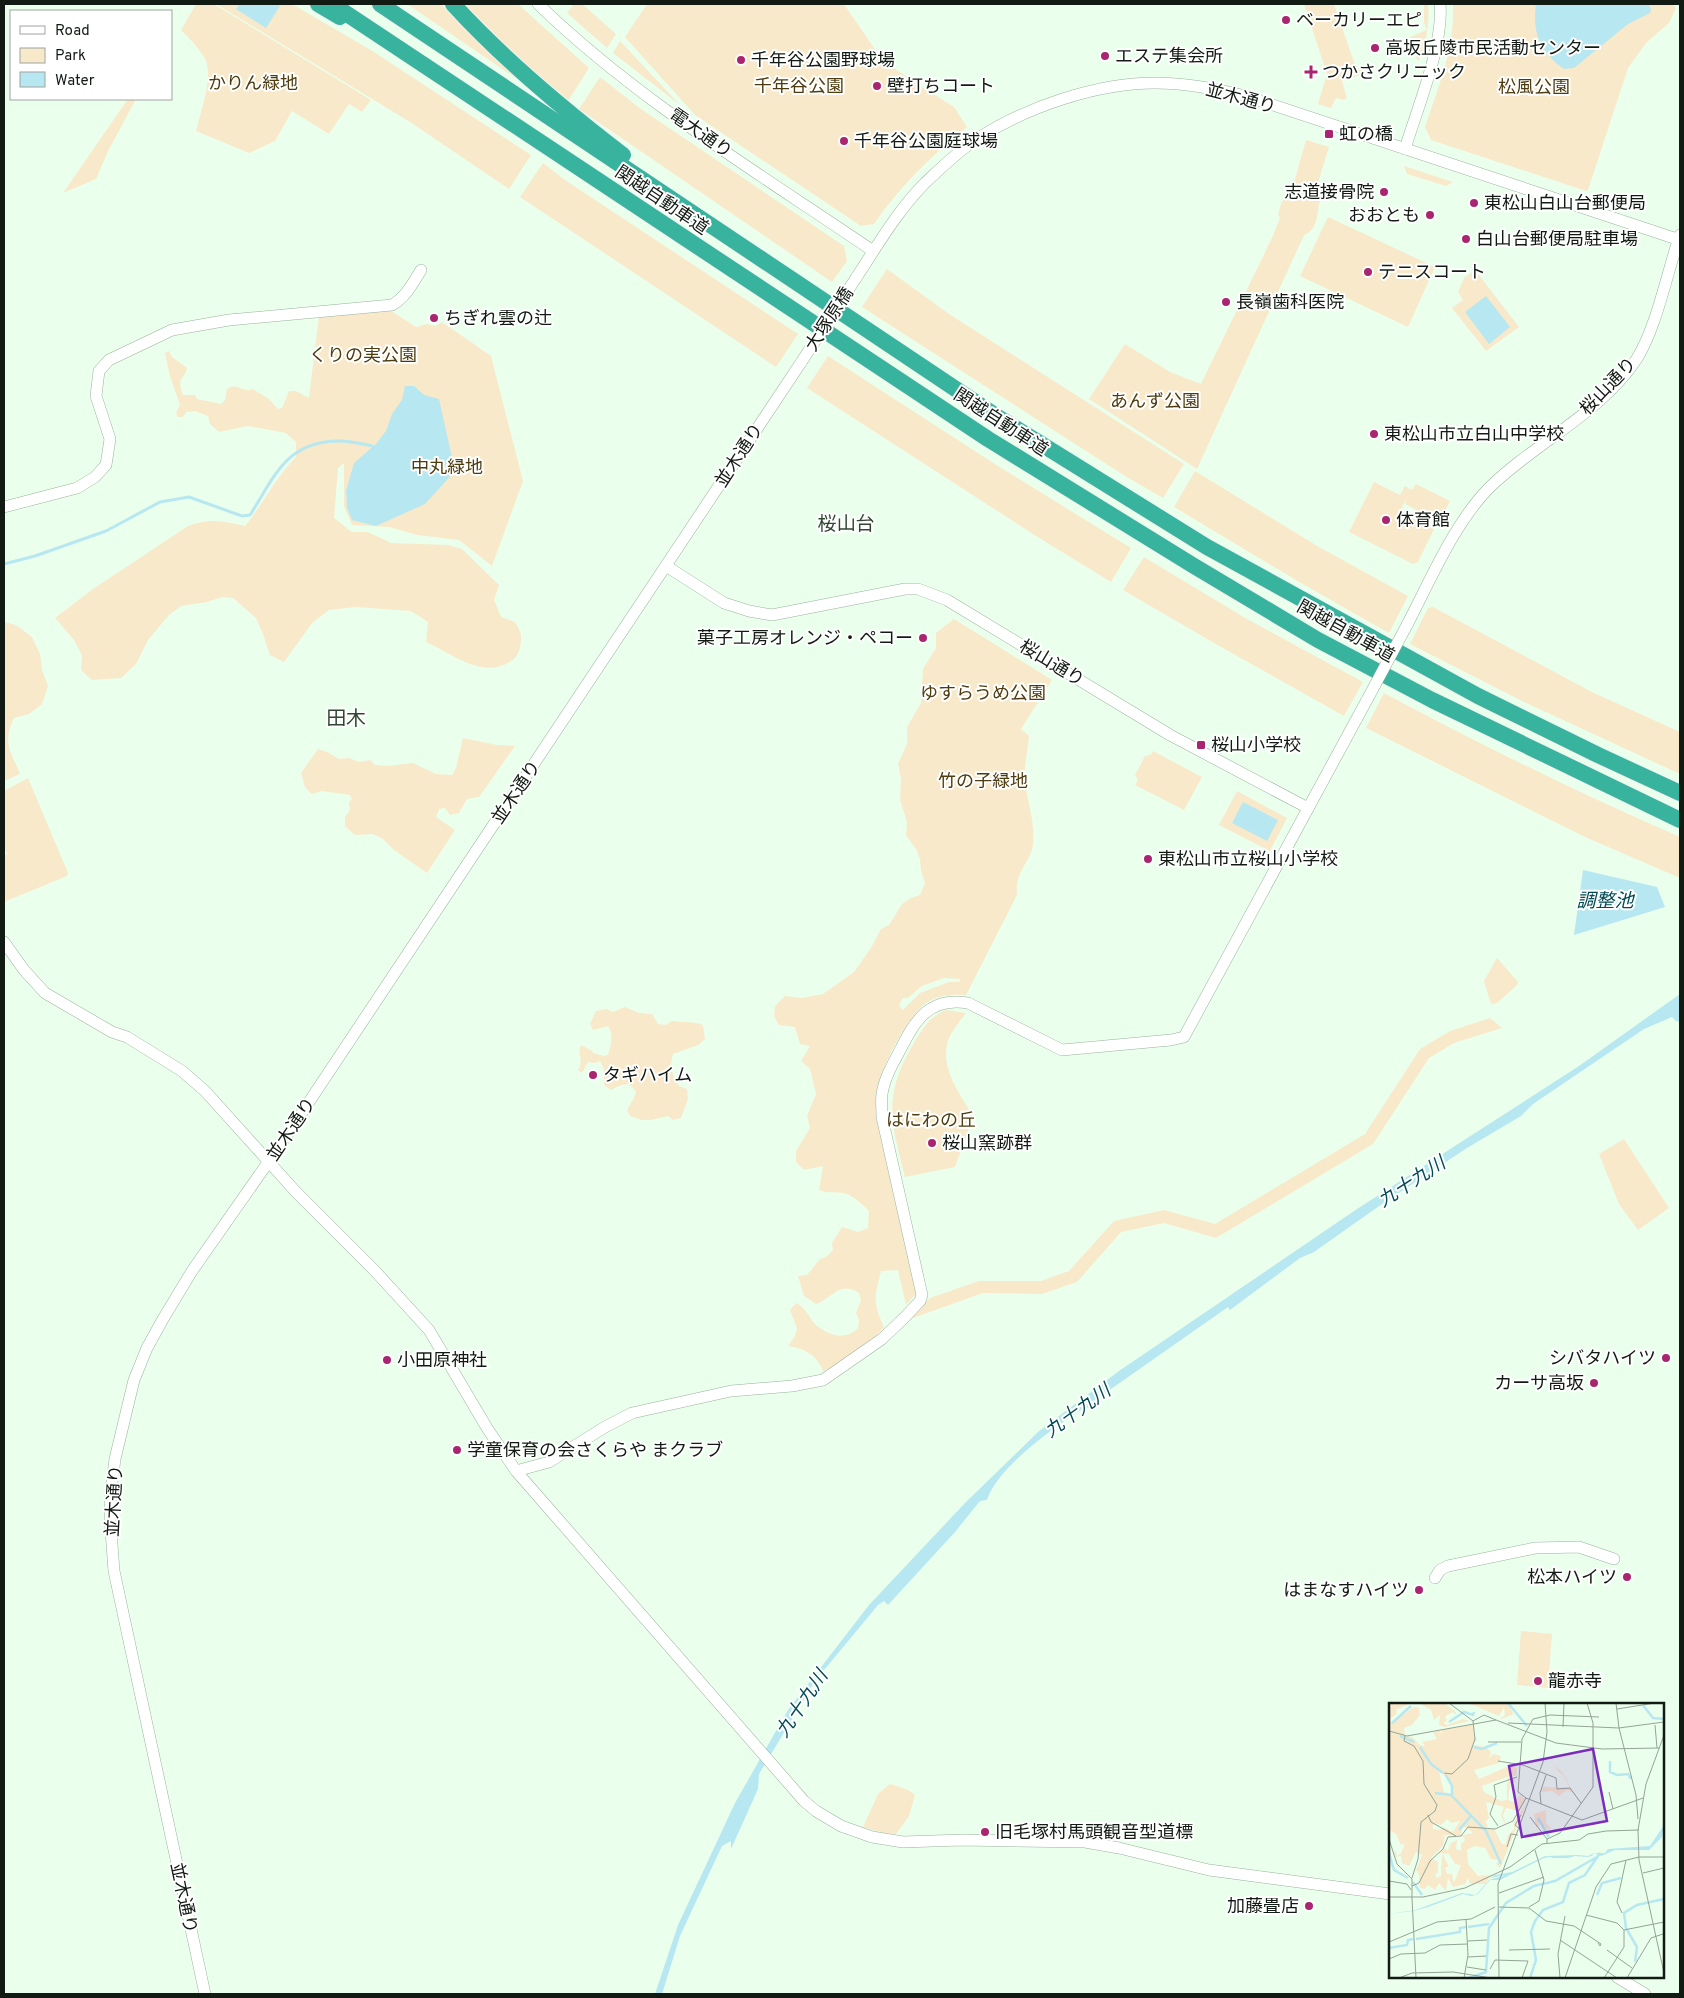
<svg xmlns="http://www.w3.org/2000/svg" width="1684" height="1998" viewBox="0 0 1684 1998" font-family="Overpass,'Noto Sans JP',sans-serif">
<rect width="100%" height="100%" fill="#ebffed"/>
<!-- green -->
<g fill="#f8e9cb" fill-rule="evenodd">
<path d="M196 4H214L371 100 362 112 349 104 329 134 292 111 275 141 249 153 196 131C201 111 211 84 207 64 205 54 188 37 181 30Z"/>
<polygon points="216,4 292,4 374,52 531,155 509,189 410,122"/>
<polygon points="407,4 441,4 530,88"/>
<polygon points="463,4 518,4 589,68 568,101 528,67"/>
<polygon points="574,4 582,4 616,34 607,48 567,13"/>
<path d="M647 4H844L874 48 888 64 916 83 954 107 967 127C931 156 900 186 874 224L861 226 695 115 625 37Z"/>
<polygon points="1304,4 1334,4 1356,68 1361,67 1363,74 1342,81 1347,98 1344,100 1336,98 1331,108 1318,104 1327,74"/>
<path d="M1424 4H1428C1430 23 1426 42 1419 60H1417L1410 37 1427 30 1424 22Z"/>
<path d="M1453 4H1673L1676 8 1669 23 1646 43 1628 68 1588 190 1586 191 1431 140 1425 127C1439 86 1455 47 1453 4Z"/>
<polygon points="620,41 680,105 613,53"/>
<polygon points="600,77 641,109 844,246 847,261 832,282 579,109"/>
<polygon points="128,99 136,99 108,151 96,179 63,193"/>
<path d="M1306 140 1329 147 1313 199 1320 201C1316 214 1319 229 1304 235L1197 469 1089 399 1125 344 1170 372 1201 384 1271 240 1280 218 1278 214 1282 201 1290 197Z"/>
<polygon points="543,163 565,180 798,334 776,367 520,197"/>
<polygon points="1404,166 1453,182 1446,186 1407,174"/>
<polygon points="1328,217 1435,267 1408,327 1300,276"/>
<polygon points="887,269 949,314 1184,464 1163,498 1125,476 862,307"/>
<polygon points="1475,270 1519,327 1486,351 1452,308 1463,300 1458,292 1464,278"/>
<path d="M390 310 416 327 427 324 435 326 442 322 491 356 523 481 492 566 459 540 417 535 389 527 352 525 344 506V463L338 468 334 518 352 532H368L391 543 448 545 462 549 499 585 494 600 501 617 515 622C517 626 521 631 521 636 522 642 519 654 515 658 487 683 453 654 426 642L428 622 411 611 356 607 329 610 312 623 284 662 270 655 263 634 256 618 233 598 222 597 207 602 181 606 169 615 148 640 136 664 121 678 92 680 81 670 82 655 74 640 55 618 93 589 188 526C210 518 222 521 245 526 263 504 276 477 296 457V442L286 433 248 426 219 432 210 424 208 416 195 411 186 412 183 417H178L176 413 180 405 170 376 165 353 169 351 172 357 187 368C184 381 176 376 183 395H195L197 399 221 404 225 400 227 389C237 382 242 393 253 389L269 399 278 409 282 408 289 391H296L309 398 319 316Z"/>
<polygon points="828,356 998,466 1131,548 1111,582 1036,536 807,388"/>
<polygon points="1195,471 1319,547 1408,596 1389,633 1301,583 1174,507"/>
<polygon points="1374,482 1400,495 1405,486 1412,490 1416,484 1450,501 1439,522 1405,504 1406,499 1400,512 1434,529 1418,562 1413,564 1349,532"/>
<polygon points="1144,557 1247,619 1363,682 1344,716 1221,647 1123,590"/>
<polygon points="1433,607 1592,692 1680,732 1680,774 1522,701 1410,644 1428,608"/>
<path d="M954 619 1052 680 1021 729 1029 736C1028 751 1023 768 1025 783 1028 803 1035 823 1033 844 1031 863 1014 871 1017 895L966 995C953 994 938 995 926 1003 908 1016 880 1068 877 1090 875 1099 876 1108 876 1117L916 1294 906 1305 898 1270 881 1271C875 1297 872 1301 884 1327 878 1335 871 1339 863 1345 850 1355 840 1366 823 1371 817 1355 804 1348 788 1346L795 1336 797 1328 790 1310 796 1303C806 1308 808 1316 815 1324 828 1336 846 1341 858 1328L859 1320 856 1313 861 1301 859 1293C839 1280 833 1298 816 1304L804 1296 798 1276 807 1275 820 1259 826 1257 833 1250 832 1243 842 1227 858 1232 868 1228 869 1211C862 1204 853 1195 843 1193 835 1191 828 1194 819 1190L823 1166 804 1170 796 1162V1151L810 1128 807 1116 816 1094 810 1069 801 1061 810 1046 800 1044 795 1027 779 1025 774 1016 775 1006 785 996 802 998 823 994 854 972 871 948 881 929 889 925 902 904 911 898 920 895 925 883 921 871 920 859 916 849 906 835 907 822 900 800 901 779 898 764 907 744V727L921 703 923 669 936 648V633ZM944 978 961 979 959 982H949L920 993 903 1010 899 1005 903 998H908L922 986Z"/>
<path d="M4 622 16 625 32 637 40 654 42 670 48 686 42 704 29 714 14 718C2 743 11 751 20 774L4 781Z"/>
<path d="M1384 693C1481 745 1579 793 1680 837V878L1585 837 1366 728Z"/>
<polygon points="463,738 497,745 515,746 479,797 467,799 459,813 450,815 445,808 439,809 436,817 455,830 427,873 394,850 383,839 373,834 355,835 345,826 345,817 350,810 349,802 352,799 350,795 322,791 312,794 305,787 301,773 318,749 327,752 339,759 349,758 359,762 370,760 375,765 388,766 413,763 436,774 452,775 456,768"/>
<polygon points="1153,751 1202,777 1184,810 1135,785 1138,780 1135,775 1145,756 1151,755"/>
<polygon points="28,778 68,873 67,876 4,902 4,856 7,853 4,848 4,791"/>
<polygon points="1237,791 1287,818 1270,851 1219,825"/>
<polygon points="1497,958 1518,982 1517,985 1497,1003 1491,1004 1484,981"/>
<path d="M625 1007 639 1013 652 1014 658 1024 666 1025 672 1021C684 1023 693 1021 703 1025L705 1039 698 1045 673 1054C669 1069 672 1073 679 1086L687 1089 688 1099 681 1118 673 1120 668 1116 651 1120H642L630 1116 627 1110 634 1098 636 1091 629 1084 621 1085 611 1090 604 1085V1069L600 1061 595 1063 588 1062 582 1073 578 1070C585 1058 576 1055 581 1045L592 1051 593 1053 604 1056 608 1055C611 1045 614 1035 608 1026L593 1030 590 1024 596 1011 607 1009 613 1012Z"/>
<path d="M947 1010 966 1013C961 1020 954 1028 950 1036 937 1065 959 1092 973 1116L955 1167 905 1177C890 1119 883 1095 915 1041 923 1028 932 1014 947 1010Z"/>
<polygon points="1490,1018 1502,1028 1454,1043 1429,1058 1373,1144 1216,1238 1164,1223 1121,1232 1077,1282 1042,1294 983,1293 910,1319 930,1298 979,1281 1041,1281 1069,1271 1114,1221 1164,1210 1215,1224 1365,1134 1420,1049 1450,1031"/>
<polygon points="1624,1139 1669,1208 1638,1230 1619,1204 1599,1154"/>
<polygon points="1521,1631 1552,1634 1548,1688 1517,1685"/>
<polygon points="890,1784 908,1790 915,1795 909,1816 896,1834 884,1833 863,1827 878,1794"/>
</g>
<!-- water -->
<g fill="#b7e7f0">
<polygon points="240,4 276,4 280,6 266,28 236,9"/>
<path d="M1536 4H1648L1651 9 1650 13 1628 24 1574 68 1564 69C1540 52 1532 33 1536 4Z"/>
<polygon points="1486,296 1510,327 1489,344 1465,312"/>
<polygon points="405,386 414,386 424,395 439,399 455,471 425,504 376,526 352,520 347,508 346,491 354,463 376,444 386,431 392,414 402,400"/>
<polygon points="1243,802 1278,820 1267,841 1232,823"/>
<polygon points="1583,870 1657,887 1665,907 1574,935"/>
<path d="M1680 994V1022L1676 1021 1672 1017 1644 1029 1533 1104 1521 1116 1467 1148 1382 1204 1314 1252 1300 1258 1230 1310 1228 1307 1101 1396C1096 1401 1092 1409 1084 1408 1054 1427 998 1467 987 1500L980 1501 955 1532 888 1605 884 1601 878 1605 815 1681 759 1774 758 1789 731 1849V1841L722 1846 680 1936 662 1994H655L678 1925 735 1803 788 1710 869 1605 965 1503 1038 1432 1119 1371 1219 1303 1357 1209 1579 1066Z"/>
</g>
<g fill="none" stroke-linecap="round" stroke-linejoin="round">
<!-- stream -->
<path stroke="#b7e7f0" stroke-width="3" d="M4 564 35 556 106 531 160 502 189 497 242 516 250 515C275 476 287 440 341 441 351 441 362 444 372 446"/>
<!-- minor casing -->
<g stroke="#9ab29d" stroke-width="12">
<g id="minor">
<path d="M538 4C637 100 760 174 873 251"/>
<path d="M1405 149C1417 109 1444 44 1440 4"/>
<path d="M856 278C877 246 898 210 925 183 941 168 958 151 977 139 1026 107 1097 83 1155 83 1187 83 1218 89 1249 97L1680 240"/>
<path d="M4 507 77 488 95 477 106 465 110 439 96 396 99 371 109 360 172 330 229 320 392 305C406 297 413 283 421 270"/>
<polyline points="666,566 724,603 749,611 772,615 905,589 918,589 947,600 1170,735 1308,808"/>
<path d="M1407 625C1430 581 1454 524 1488 489 1534 443 1599 415 1636 360 1657 327 1667 272 1680 235"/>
<polyline points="4,942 24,970 45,993 112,1032 127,1037 182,1071 205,1091 296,1192 375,1271 429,1330 487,1428 516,1471 804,1801 816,1811 841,1826 872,1837 903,1842 962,1840 1085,1842 1119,1848 1209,1870 1390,1894"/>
<path d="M516 1471 549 1462 605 1427 632 1413 731 1391 792 1386 823 1380 882 1339 904 1318 920 1301 922 1295 882 1117C882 1109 881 1101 882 1094 884 1080 891 1067 898 1054 914 1023 927 996 968 1003L1062 1050 1171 1040 1184 1037 1368 698"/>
<polyline points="1435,1578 1440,1570 1448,1566 1535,1548 1579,1547 1614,1559"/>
<polyline points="1617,1977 1645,1994"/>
<polyline points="205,1994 114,1571 110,1518 111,1490 115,1459 134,1380 147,1348 163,1319 192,1271 283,1141 802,361"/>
</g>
</g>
<!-- highway casing -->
<g stroke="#f1f1f1" stroke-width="18">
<g id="highway">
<polyline points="318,4 340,17"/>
<polyline points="332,4 988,439 1194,566 1318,640 1432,700 1680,820"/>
<polyline points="380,4 996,416 1207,547 1478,696 1598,755 1680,793"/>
<path d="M453 4C504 60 563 109 623 155"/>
</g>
</g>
<!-- minor -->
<use href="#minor" stroke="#fff" stroke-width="11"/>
<!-- highway -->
<use href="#highway" stroke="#38b39e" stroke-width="16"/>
<!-- minor-bridge casing -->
<g stroke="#9ab29d" stroke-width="12" stroke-linecap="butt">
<g id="minor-bridge">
<polyline points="802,361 856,278"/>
<polyline points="1368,698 1407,625"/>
</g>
</g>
<!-- minor-bridge -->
<use href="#minor-bridge" stroke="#fff" stroke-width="11"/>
</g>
<!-- markers -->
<g fill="#aa256f" stroke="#fff" stroke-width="2">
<circle cx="1286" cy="20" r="5"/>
<circle cx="1375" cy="48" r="5"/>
<circle cx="1105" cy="56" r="5"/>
<circle cx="741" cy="60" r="5"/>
<path d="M1308.5 64.5h5v5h5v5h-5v5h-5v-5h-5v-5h5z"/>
<circle cx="877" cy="86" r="5"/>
<rect x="1324" y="129" width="10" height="10" rx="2.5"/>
<circle cx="844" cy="141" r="5"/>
<circle cx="1384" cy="192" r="5"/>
<circle cx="1474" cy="203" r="5"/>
<circle cx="1430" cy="215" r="5"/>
<circle cx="1466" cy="239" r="5"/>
<circle cx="1368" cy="272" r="5"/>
<circle cx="1226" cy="302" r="5"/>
<circle cx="434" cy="318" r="5"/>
<circle cx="1374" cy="434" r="5"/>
<circle cx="1386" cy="520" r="5"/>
<circle cx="923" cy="638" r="5"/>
<rect x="1196" y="740" width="10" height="10" rx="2.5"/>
<circle cx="1148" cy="859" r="5"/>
<circle cx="593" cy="1075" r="5"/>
<circle cx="932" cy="1143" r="5"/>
<circle cx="1666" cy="1358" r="5"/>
<circle cx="387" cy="1360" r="5"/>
<circle cx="1594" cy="1383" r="5"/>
<circle cx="457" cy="1450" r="5"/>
<circle cx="1627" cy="1577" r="5"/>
<circle cx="1419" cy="1590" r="5"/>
<circle cx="1538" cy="1681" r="5"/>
<circle cx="985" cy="1832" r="5"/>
<circle cx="1309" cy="1906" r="5"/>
</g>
<g text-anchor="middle" stroke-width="4" stroke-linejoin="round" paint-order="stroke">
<!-- poi labels -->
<g font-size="18" fill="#121b13" stroke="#fff" text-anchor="start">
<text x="1296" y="26">ベーカリーエピ</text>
<text x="1385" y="54">高坂丘陵市民活動センター</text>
<text x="1115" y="62">エステ集会所</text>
<text x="751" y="66">千年谷公園野球場</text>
<text x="1322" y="78">つかさクリニック</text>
<text x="887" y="92">壁打ちコート</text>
<text x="1339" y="140">虹の橋</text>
<text x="854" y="147">千年谷公園庭球場</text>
<text x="1374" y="198" text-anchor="end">志道接骨院</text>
<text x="1484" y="209">東松山白山台郵便局</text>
<text x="1420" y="221" text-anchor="end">おおとも</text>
<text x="1476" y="245">白山台郵便局駐車場</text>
<text x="1378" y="278">テニスコート</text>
<text x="1236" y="308">長嶺歯科医院</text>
<text x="444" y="324">ちぎれ雲の辻</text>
<text x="1384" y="440">東松山市立白山中学校</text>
<text x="1396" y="526">体育館</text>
<text x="913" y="644" text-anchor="end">菓子工房オレンジ・ペコー</text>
<text x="1211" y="751">桜山小学校</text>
<text x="1158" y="865">東松山市立桜山小学校</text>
<text x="603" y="1081">タギハイム</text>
<text x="942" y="1149">桜山窯跡群</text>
<text x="1656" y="1364" text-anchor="end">シバタハイツ</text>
<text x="397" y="1366">小田原神社</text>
<text x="1584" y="1389" text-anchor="end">カーサ高坂</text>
<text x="467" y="1456">学童保育の会さくらや まクラブ</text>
<text x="1617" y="1583" text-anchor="end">松本ハイツ</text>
<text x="1409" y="1596" text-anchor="end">はまなすハイツ</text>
<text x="1548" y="1687">龍赤寺</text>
<text x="995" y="1838">旧毛塚村馬頭観音型道標</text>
<text x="1299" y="1912" text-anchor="end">加藤畳店</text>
</g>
<!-- park labels -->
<g font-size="18" fill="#4e3c0f" stroke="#fff">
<text x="253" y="89">かりん緑地</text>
<text x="799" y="92">千年谷公園</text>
<text x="1534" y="93">松風公園</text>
<text x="363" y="361">くりの実公園</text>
<text x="1155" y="407">あんず公園</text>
<text x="447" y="473">中丸緑地</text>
<text x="983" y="699">ゆすらうめ公園</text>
<text x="983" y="787">竹の子緑地</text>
<text x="931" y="1126">はにわの丘</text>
</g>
<!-- street labels -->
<g font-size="18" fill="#121b13" stroke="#fff">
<text transform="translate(1241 98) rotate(15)" y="6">並木通り</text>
<text transform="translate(701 133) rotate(35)" y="6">電大通り</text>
<text transform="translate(662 200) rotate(34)" y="6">関越自動車道</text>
<text transform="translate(829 319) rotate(-57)" y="6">大塚原橋</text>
<text transform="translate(1608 386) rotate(-46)" y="6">桜山通り</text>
<text transform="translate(1001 422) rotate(33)" y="6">関越自動車道</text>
<text transform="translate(739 455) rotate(-57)" y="6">並木通り</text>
<text transform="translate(1346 631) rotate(29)" y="6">関越自動車道</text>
<text transform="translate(1052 663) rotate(31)" y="6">桜山通り</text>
<text transform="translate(516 792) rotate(-56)" y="6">並木通り</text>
<text transform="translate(291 1129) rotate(-56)" y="6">並木通り</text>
<text transform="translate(114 1501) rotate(-87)" y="6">並木通り</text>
<text transform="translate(184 1898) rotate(78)" y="6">並木通り</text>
</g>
<!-- neighbourhood labels -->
<g font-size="19" fill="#324634" stroke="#fff">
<text x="846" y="530">桜山台</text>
</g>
<!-- water labels -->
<g font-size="19" font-style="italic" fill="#024b55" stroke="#fff">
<text x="1605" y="907">調整池</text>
<text transform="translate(1411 1181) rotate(-33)" y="7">九十九川</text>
<text transform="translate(1077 1410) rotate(-36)" y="7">九十九川</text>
<text transform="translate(801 1703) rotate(-56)" y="7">九十九川</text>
</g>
<!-- quarter labels -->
<g font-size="20" fill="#324634" stroke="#fff">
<text x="346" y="725">田木</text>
</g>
</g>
<!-- overview -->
<g transform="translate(1389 1703)">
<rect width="275" height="275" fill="#ebffed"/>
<path d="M0 0H22L7 7 8 11 0 16ZM30 0H55L67 9V12L64 9 56 13 58 18 54 20 58 22 74 16 80 18 56 24 50 22 51 12 45 17 42 7ZM79 0H118L125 11 110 17 116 12 115 4 110 13ZM25 4 30 5 31 12 23 22 15 25 16 32 0 28V16L3 20ZM85 21 84 30 88 37 83 42 97 44 102 49 100 55 104 51 112 53 110 60 85 67 90 76 120 63 128 65 127 73H121L93 83 95 89 112 98 118 97V79L122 78 118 75 122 74H124H121L122 78 125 76 127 78 121 81 119 97 125 99 131 92 136 96 125 116 115 120 112 112 115 104 97 99 100 115 96 119 99 123 96 124 105 126 113 141H117L119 132 125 126V119L139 97 111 165 107 161 110 157 102 156 96 145 86 143 78 147 79 161 89 173 102 172 96 181H81L79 175 76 181 64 184 59 175 57 188 50 180 46 187 39 182 36 186 31 185 30 171 27 167 33 152 27 149 20 163 13 160 12 153 7 154 5 150 7 148 8 153 12 150 16 141 12 142 7 131 0 127V29L23 34 31 42 36 43 33 39 48 36 44 29 51 27 53 33V27ZM50 68 62 79 64 92 55 89ZM117 105 130 108 123 117 116 119 114 112ZM58 116 62 120 71 118 64 129 54 124 51 127 44 126V120L52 122ZM77 124 84 130 71 133 75 134 76 138 72 140V148L67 146 68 137 62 140 60 148 61 137 59 147 55 146 50 150 60 151 66 161 72 162 65 180 63 171H58L56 164H60L53 150 52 173 48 175 46 172 39 179 49 169V159L42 155 54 143 56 133 52 132H72L73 125ZM165 62 167 65 171 67 176 73 184 90 178 87 170 93 163 88 152 89 154 84 181 85 175 73 166 65ZM157 107V120L162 125 159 127 150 118V123L147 124 145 111Z" fill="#f8e9cb" fill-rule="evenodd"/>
<path d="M275 122 273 134 260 147H226L212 153 205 150 203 153 198 154 186 153 183 154 179 155H164L161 154 155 155 111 177H101L88 192 82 193 74 191 39 204 24 208 0 211 26 207 73 190 87 192 100 177 116 172 101 175 106 172 123 169 156 153 189 152 199 153 205 150H216L219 146 261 143Z" fill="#b7e7f0"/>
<path fill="none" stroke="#b7e7f0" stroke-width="2.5" d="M119 0 138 23M254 2 264 15 275 16M60 19 75 9 84 12 85 9M3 20 22 3M11 33 25 39M31 44 42 61 54 70M85 44 93 46 108 40M221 58V69L228 72 239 71 242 76M57 72 63 83V93L97 128 112 161M46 90 63 92M149 115 160 134M70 127 82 113M0 150 5 167 19 175M24 179 33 192M208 192 213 180 232 175M79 224 100 221M27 236 71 229V225L77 224M0 245 18 242 19 237 24 236M246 259 248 244 237 225 235 210 248 202 275 196M80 275 97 269 100 225 117 200 145 183 166 178 208 154M141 275 147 257 142 229 146 218 154 207 174 199 180 180 196 172 211 150"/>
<path fill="none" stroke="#94a496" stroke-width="1" d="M227 0 230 25 275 19M228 6 266 0M210 14 161 12 144 16 133 36 129 89 137 95 193 117 254 95M84 18 95 12 107 17M119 20 230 25 247 92 249 116M266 22 268 45M174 24 175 0M0 28 18 33 107 17 167 40 213 46 271 45M275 32 257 81 249 127 250 157 275 270M16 33 15 38 25 43 34 58 35 81 48 102 46 108 32 119 29 156 23 175M99 39H132M109 58 134 62 167 75 168 86 181 85 192 100M55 70 63 71 79 56 86 36 84 18 60 0M220 89 224 106M152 101 151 90 157 72M39 112 42 119 67 133M141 114 158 136M109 123 101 111 107 94 105 82 128 74M132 127 126 122 132 112M0 136 8 161 23 176V195M158 140V136L171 130 204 84V20L198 0M118 144 122 131 129 132M250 154H275M254 170 275 165M0 178 18 181 22 187M23 183 30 180 41 158 54 146 59 134 72 133 79 124 106 126 124 118 137 95M110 190 155 174M0 194H34L76 185 121 164 153 141 190 137 199 131 217 128 250 127M23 195 27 275M110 204 140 205 157 218 185 223 212 241 211 243 209 240M140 204 150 198 155 177 146 147M233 210 228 199 237 157M197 212 228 220 235 227V244L215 275M235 227 275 219M171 237 228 275M79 238 98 237M0 239 48 219 82 216 106 204M120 247 161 246M218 247 243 265M79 254 97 253M0 256 12 251 36 250 51 242 79 241M78 264 97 267M101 266 106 257 139 258 133 275M10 275 23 270 64 269 102 275M75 275 79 252 77 216M110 275 109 181 154 59 158 29 156 0M171 275 169 251 176 213M176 275 207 184 222 161 250 154M238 275 262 235 274 231"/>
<path fill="#7b2cbf" fill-opacity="0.15" stroke="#7b2cbf" stroke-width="2.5" d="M204 46 218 118 133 134 120 63Z"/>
<rect width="275" height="275" fill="none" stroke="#121b13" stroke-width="2.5"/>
</g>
<!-- border -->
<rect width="1684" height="1998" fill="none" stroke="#121b13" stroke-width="10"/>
<!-- legend -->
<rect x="10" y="10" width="162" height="90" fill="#ffffff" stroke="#a0a4a1"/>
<rect x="20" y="26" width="25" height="8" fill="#ffffff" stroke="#a0a4a1"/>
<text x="55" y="35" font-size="15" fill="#121b13">Road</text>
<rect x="20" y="48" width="25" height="15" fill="#f8e9cb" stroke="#a0a4a1"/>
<text x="55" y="60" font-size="15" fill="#121b13">Park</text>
<rect x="20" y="72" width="25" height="15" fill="#b7e7f0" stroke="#a0a4a1"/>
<text x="55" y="85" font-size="15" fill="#121b13">Water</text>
</svg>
